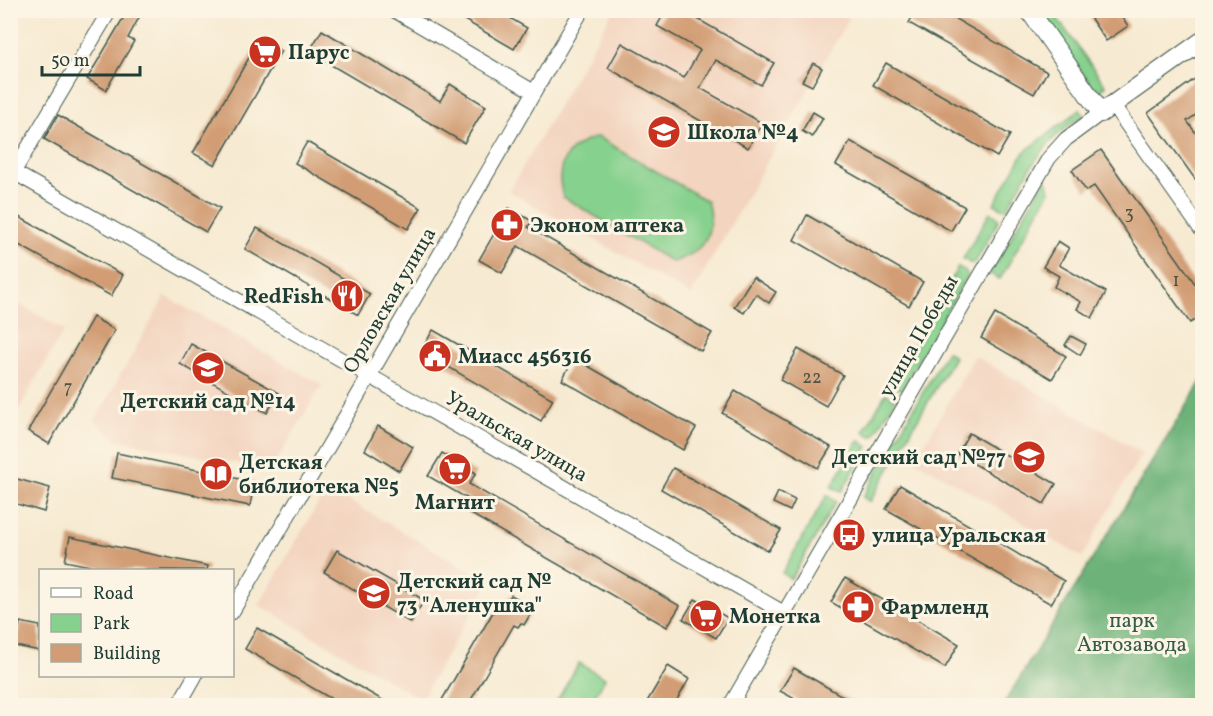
<svg xmlns="http://www.w3.org/2000/svg" width="1213" height="716" viewBox="0 0 1213 716" font-family="Vollkorn,serif">
<rect width="100%" height="100%" fill="#fcf5e5"/>
<filter id="ink" filterUnits="userSpaceOnUse"><feTurbulence type="fractalNoise" baseFrequency=".0167" numOctaves="2"/><feDisplacementMap in="SourceGraphic" scale="12" xChannelSelector="R" yChannelSelector="G"/><feConvolveMatrix kernelMatrix="1 2 1 2 8 2 1 2 1" color-interpolation-filters="sRGB"/></filter>
<filter id="wash" filterUnits="userSpaceOnUse"><feTurbulence type="fractalNoise" baseFrequency=".008" numOctaves="4" result="noise"/><feDisplacementMap in="SourceGraphic" scale="24" xChannelSelector="R" yChannelSelector="G"/><feGaussianBlur stdDeviation="1.35" result="paint"/><feColorMatrix in="noise" values="0 0 0 0 0 0 0 0 0 0 0 0 0 0 0 0 0 1.4 0 .05"/><feComposite in="paint" operator="in"/></filter>
<g filter="url(#wash)">
<rect width="100%" height="100%" fill="#f7ead2"/>
<!-- built -->
<g fill="#f3d4bf">
<polygon points="835,10 849,18 691,295 509,191 613,11"/>
<polygon points="165,296 322,385 271,470 118,440 95,421"/>
<polygon points="11,299 64,330 11,423"/>
<polygon points="975,356 1142,453 1082,557 915,460"/>
<polygon points="327,488 489,582 421,699 259,605"/>
</g>
<!-- green -->
<g fill="#87d18e" stroke="#538761" stroke-width="1.5">
<polygon points="1038,11 1052,11 1106,86 1100,91 1094,89"/>
<path d="M1080 110 1084 115C1076 120 1068 126 1061 132 1037 152 1022 182 1007 209L1002 208 994 204 1024 152Z"/>
<path d="M598 137 707 201C716 233 704 253 672 262L563 197C554 166 566 145 598 137Z"/>
<polygon points="1047,180 1050,191 1000,279 990,274 1043,182"/>
<polygon points="990,212 997,217 999,220 975,263 970,263 963,259"/>
<polygon points="958,267 965,271 968,275 902,389 898,389 891,385"/>
<polygon points="948,351 954,357 870,502 863,497 946,352"/>
<polygon points="886,393 895,400 874,436 871,436 864,431"/>
<polygon points="859,440 868,447 842,491 831,487"/>
<polygon points="827,495 836,502 791,579 782,573"/>
<polygon points="579,663 605,678 590,705 558,705 555,704"/>
</g>
<!-- forest -->
<polygon fill="#6db379" stroke="#467856" stroke-width="1.5" points="1202,380 1202,705 1003,705"/>
<g id="blocks">
<!-- building -->
<g fill="#d29d74">
<polygon points="128,10 143,10 128,38 134,41 106,90 87,79"/>
<polygon points="447,10 496,10 527,28 514,49"/>
<polygon points="666,10 682,10 774,63 761,85 716,60 700,88 762,123 748,148 608,68 622,43 684,78 700,50 657,26"/>
<polygon points="916,10 940,10 1047,72 1034,94 909,23"/>
<polygon points="1085,10 1118,10 1128,26 1106,41"/>
<polygon points="322,30 440,101 450,84 486,106 464,143 309,52"/>
<polygon points="260,39 281,51 215,165 193,153"/>
<polygon points="813,63 822,68 812,86 802,81"/>
<polygon points="886,63 1010,135 997,157 873,85"/>
<polygon points="1203,73 1203,110 1187,121 1203,143 1203,173 1195,179 1148,113"/>
<polygon points="813,112 823,118 812,137 802,131"/>
<polygon points="58,115 220,208 206,232 44,139"/>
<polygon points="850,141 965,207 951,231 836,165"/>
<polygon points="307,142 421,208 408,229 295,163"/>
<polygon points="1101,150 1203,295 1203,315 1190,323 1094,186 1086,191 1072,170"/>
<polygon points="509,208 532,221 528,227 712,333 701,351 518,246 502,273 479,260"/>
<polygon points="10,212 123,275 111,296 10,240"/>
<polygon points="807,215 923,282 909,306 794,240"/>
<polygon points="257,228 370,294 358,315 245,249"/>
<polygon points="1058,241 1069,248 1059,265 1106,292 1092,318 1077,309 1081,302 1054,287 1059,276 1043,267"/>
<polygon points="753,277 776,292 769,303 756,294 744,313 734,307"/>
<polygon points="995,314 1066,356 1052,379 981,338"/>
<polygon points="93,317 115,330 49,444 28,431"/>
<polygon points="433,330 553,399 541,421 421,351"/>
<polygon points="1071,336 1086,344 1080,355 1065,345"/>
<polygon points="191,344 279,393 267,413 180,364"/>
<polygon points="798,349 843,375 826,406 780,380"/>
<polygon points="574,358 696,428 683,450 562,380"/>
<polygon points="735,391 831,447 818,468 722,413"/>
<polygon points="378,426 413,447 399,471 365,450"/>
<polygon points="969,433 1056,484 1044,504 957,454"/>
<polygon points="117,453 254,482 250,506 112,478"/>
<polygon points="442,453 476,473 469,484 680,606 667,627 464,510 470,500 428,476"/>
<polygon points="673,468 781,530 768,551 661,489"/>
<polygon points="10,477 50,488 44,512 10,502"/>
<polygon points="900,485 1064,581 1051,604 886,509"/>
<polygon points="778,492 795,500 790,511 773,503"/>
<polygon points="70,537 208,566 207,570 109,570 65,561"/>
<polygon points="337,550 424,600 411,623 324,572"/>
<polygon points="845,578 959,644 945,668 831,602"/>
<polygon points="511,595 534,608 524,625 521,623 518,627 514,625 468,705 439,705 496,607 502,610"/>
<polygon points="695,599 728,618 716,638 683,619"/>
<polygon points="20,622 40,626 40,651 15,646"/>
<polygon points="257,628 391,705 342,705 245,649"/>
<polygon points="668,666 689,679 674,705 645,705"/>
<polygon points="794,668 858,705 806,705 780,691"/>
</g>
</g>
</g>
<g filter="url(#ink)">
<use href="#blocks" fill-opacity="0" stroke="#3f574c" stroke-width="1.5"/>
<g fill="none" stroke-linecap="round" stroke-linejoin="round">
<!-- minor casing -->
<g stroke="#3f574c" stroke-width="16">
<g id="minor">
<polyline points="394,10 534,92"/>
<polyline points="1113,105 1202,231"/>
<polyline points="10,170 784,613"/>
<polyline points="10,178 110,10"/>
<polyline points="232,612 582,10"/>
<polyline points="178,706 195,676"/>
<polyline points="730,706 1049,158 1066,139 1101,113"/>
</g>
</g>
<!-- major casing -->
<g stroke="#3f574c" stroke-width="20">
<polyline id="major" points="1029,10 1101,113 1202,41"/>
</g>
<!-- minor -->
<use href="#minor" stroke="#fff" stroke-width="14"/>
<!-- major -->
<use href="#major" stroke="#fff" stroke-width="18"/>
</g>
</g>
<!-- icons -->
<defs>
<g id="supermarket-disc" transform="scale(1.725)"><circle r="9.5" fill="#c8321e" stroke="#fcf5e5"/><path d="M-6-5.5h2.5l.6 2H6L4.5 2H-2.5L-4.4-4H-6ZM-1.5 3.2a1.3 1.3 0 1 0 .1 0ZM3 3.2a1.3 1.3 0 1 0 .1 0Z" fill="#fff"/></g>
<g id="school-disc" transform="scale(1.725)"><circle r="9.5" fill="#c8321e" stroke="#fcf5e5"/><path d="M0-5L7-2L0 1L-7-2ZM-4 1L0 2.5L4 1V4Q0 6-4 4Z" fill="#fff"/></g>
<g id="pharmacy-disc" transform="scale(1.725)"><circle r="9.5" fill="#c8321e" stroke="#fcf5e5"/><path d="M-2-6h4v4h4v4h-4v4h-4v-4h-4v-4h4Z" fill="#fff"/></g>
<g id="restaurant-disc" transform="scale(1.725)"><circle r="9.5" fill="#c8321e" stroke="#fcf5e5"/><path d="M-5-6h1v4h1v-4h1v4h1v-4h1v5L-1.5 .5V6h-2V.5L-5-1ZM5-6V6H3V1.5H1.5Q1.5-4 5-6Z" fill="#fff"/></g>
<g id="civic-disc" transform="scale(1.725)"><circle r="9.5" fill="#c8321e" stroke="#fcf5e5"/><path d="M-.6-6.5H3V-4.5H.6V-3L4-1V1h2V6H-6V1h2V-1L-.6-3ZM-1.2 2.5V6h2.4V2.5Z" fill="#fff"/></g>
<g id="library-disc" transform="scale(1.725)"><circle r="9.5" fill="#c8321e" stroke="#fcf5e5"/><path d="M-6-4Q-3-5.5-.7-3.5V5Q-3 3-6 4ZM6-4Q3-5.5 .7-3.5V5Q3 3 6 4Z" fill="#fff"/></g>
<g id="bus-disc" transform="scale(1.725)"><circle r="9.5" fill="#c8321e" stroke="#fcf5e5"/><path d="M-5-6H5V4H4V6H2V4H-2V6H-4V4H-5ZM-3.5-4V0h7V-4ZM-3.5 1.2v1.5H-2V1.2ZM2 1.2v1.5H3.5V1.2Z" fill="#fff"/></g>
</defs>
<g fill-rule="evenodd">
<use href="#supermarket-disc" x="265" y="52"/>
<use href="#school-disc" x="664" y="132"/>
<use href="#pharmacy-disc" x="507" y="225"/>
<use href="#restaurant-disc" x="347" y="296"/>
<use href="#civic-disc" x="435" y="356"/>
<use href="#school-disc" x="208" y="368"/>
<use href="#school-disc" x="1029" y="457"/>
<use href="#supermarket-disc" x="455" y="469"/>
<use href="#library-disc" x="216" y="474"/>
<use href="#bus-disc" x="849" y="535"/>
<use href="#school-disc" x="374" y="593"/>
<use href="#pharmacy-disc" x="858" y="607"/>
<use href="#supermarket-disc" x="706" y="616"/>
</g>
<g text-anchor="middle" stroke-width="6" stroke-linejoin="round" paint-order="stroke">
<!-- number labels -->
<g font-size="18" fill="#4c5544">
<text x="1129" y="219">3</text>
<text x="1176" y="286">1</text>
<text x="812" y="383">22</text>
<text x="68" y="393">7</text>
</g>
<!-- poi labels -->
<g font-size="21" font-weight="bold" fill="#1f3d34" stroke="#fcf5e5" text-anchor="start">
<text x="288" y="59">Парус</text>
<text x="687" y="139">Школа №4</text>
<text x="530" y="232">Эконом аптека</text>
<text x="324" y="303" text-anchor="end">RedFish</text>
<text x="458" y="363">Миасс 456316</text>
<text x="208" y="408" text-anchor="middle">Детский сад №14</text>
<text x="1006" y="464" text-anchor="end">Детский сад №77</text>
<text x="239" y="469">Детская<tspan x="239" dy="24">библиотека №5</tspan></text>
<text x="455" y="509" text-anchor="middle">Магнит</text>
<text x="872" y="542">улица Уральская</text>
<text x="397" y="588">Детский сад №<tspan x="397" dy="24">73 "Аленушка"</tspan></text>
<text x="881" y="614">Фармленд</text>
<text x="729" y="623">Монетка</text>
</g>
<!-- street labels -->
<g font-size="21" fill="#1f3d34" stroke="#fcf5e5">
<text transform="translate(389 300) rotate(-60)" y="7">Орловская улица</text>
<text transform="translate(918 336) rotate(-60)" y="7">улица Победы</text>
<text transform="translate(517 436) rotate(30)" y="7">Уральская улица</text>
</g>
<!-- park labels -->
<g font-size="21" fill="#345b46" stroke="#fcf5e5">
<text x="1132" y="627">парк<tspan x="1132" dy="24">Автозавода</tspan></text>
</g>
</g>
<!-- margin -->
<rect width="1213" height="716" fill="none" stroke="#fcf5e5" stroke-width="36"/>
<!-- legend -->
<rect x="39" y="569" width="195" height="108" fill="#fcf5e5" stroke="#a4ab9e" stroke-width="1.5"/>
<rect x="51" y="588" width="30" height="9" fill="#ffffff" stroke="#a4ab9e" stroke-width="1.5"/>
<text x="93" y="599" font-size="18" fill="#1f3d34">Road</text>
<rect x="51" y="614" width="30" height="18" fill="#87d18e" stroke="#a4ab9e" stroke-width="1.5"/>
<text x="93" y="629" font-size="18" fill="#1f3d34">Park</text>
<rect x="51" y="644" width="30" height="18" fill="#d29d74" stroke="#a4ab9e" stroke-width="1.5"/>
<text x="93" y="659" font-size="18" fill="#1f3d34">Building</text>
<!-- scale -->
<path d="M42 66v9h98v-9" fill="none" stroke="#1f3d34" stroke-width="3"/>
<text x="51" y="66" font-size="18" fill="#1f3d34" stroke="#fcf5e5" stroke-width="4.5" paint-order="stroke">50 m</text>
</svg>
